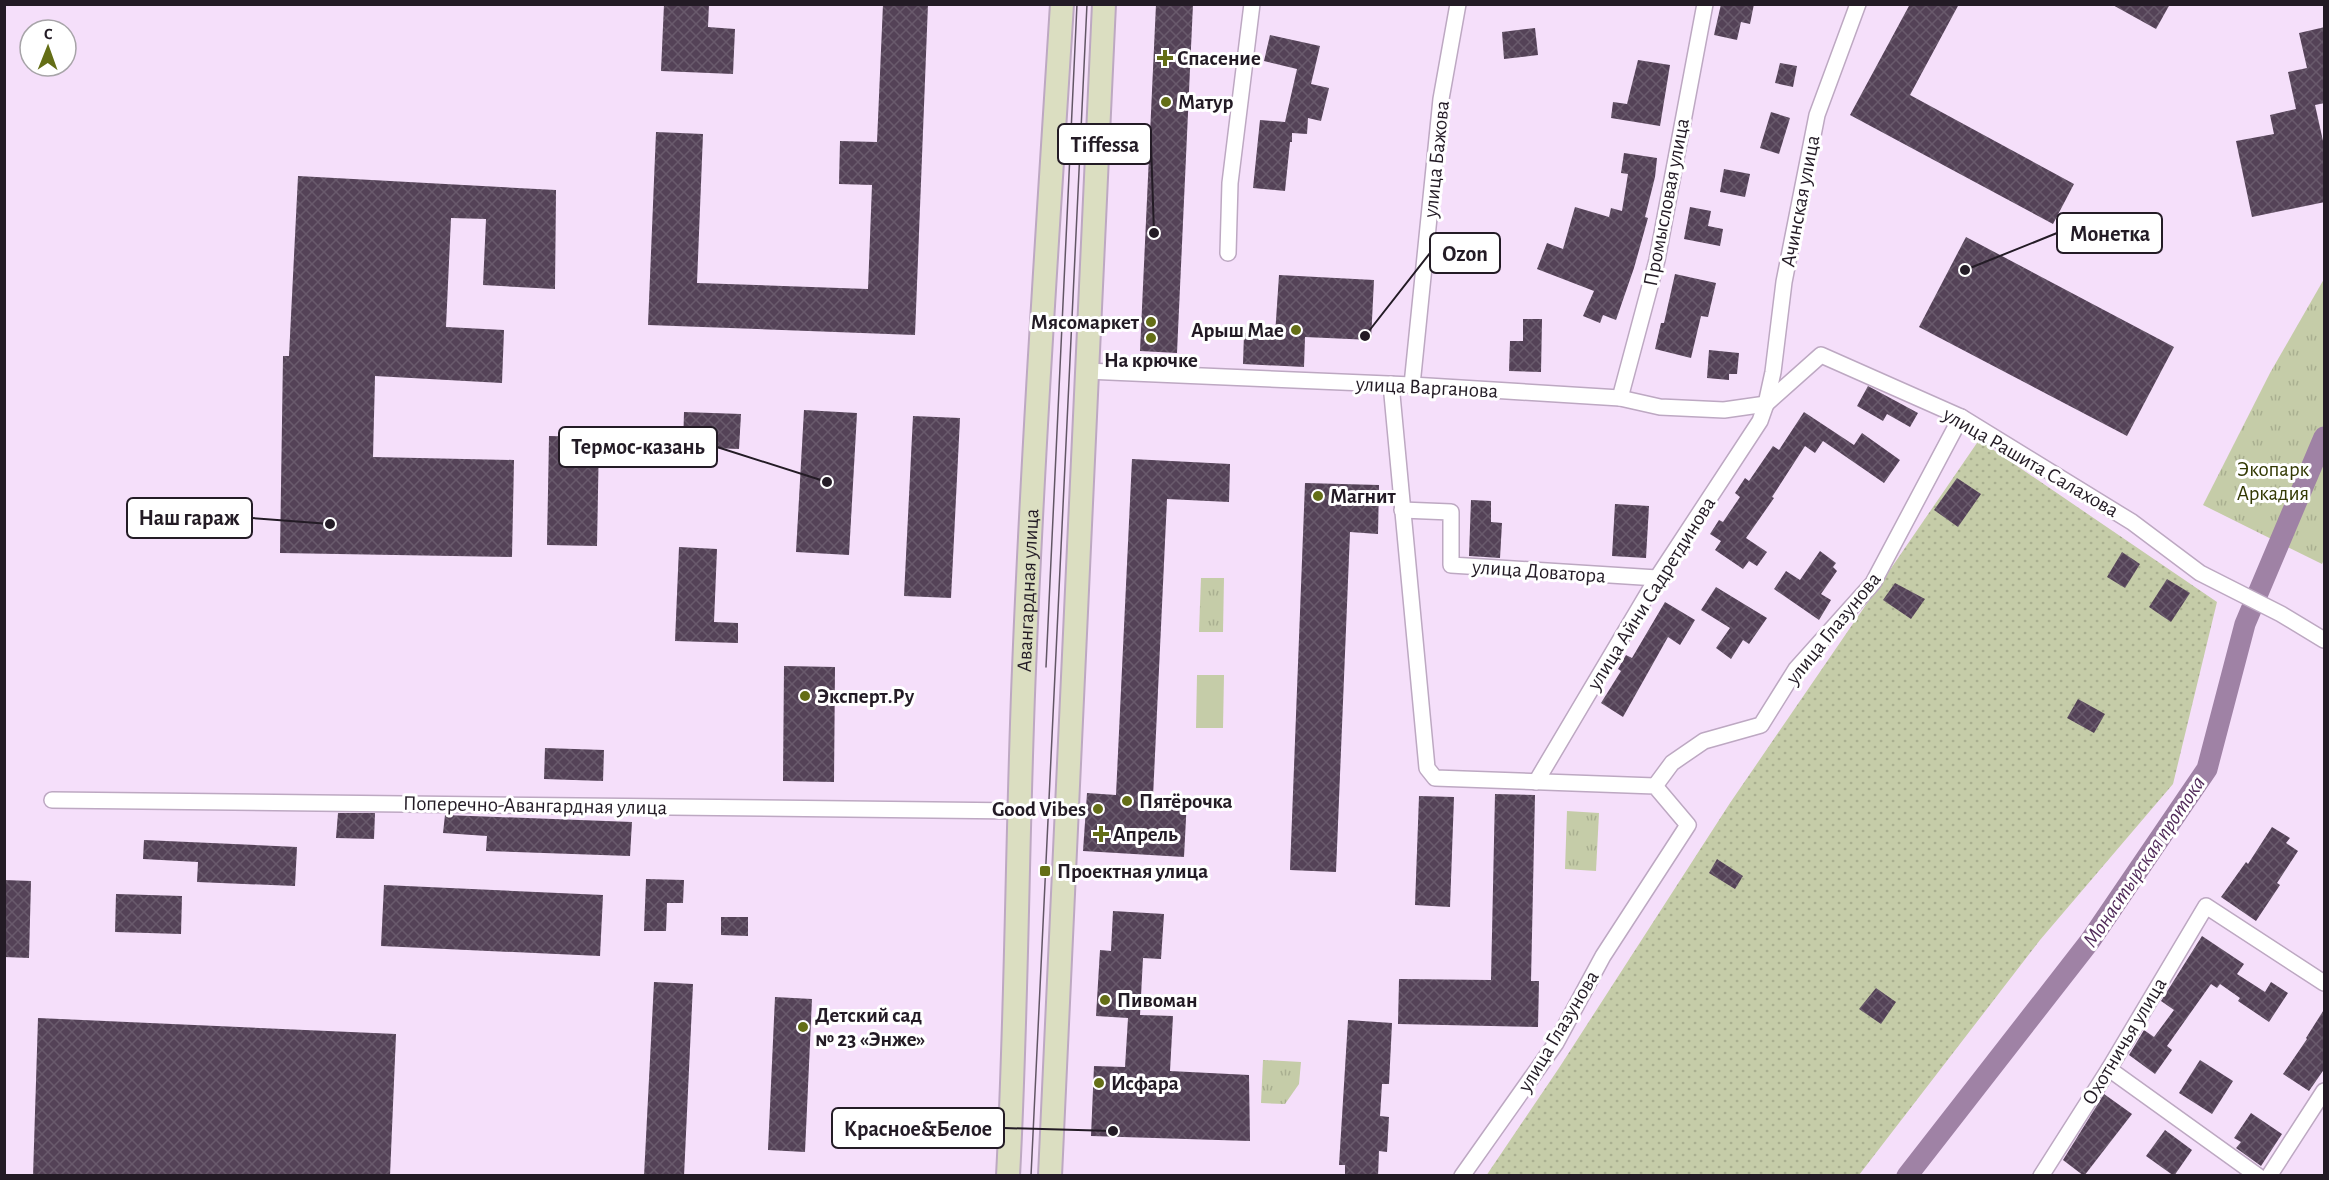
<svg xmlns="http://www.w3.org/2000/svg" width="2329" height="1180" viewBox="0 0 2329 1180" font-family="'Alegreya Sans',sans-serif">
<defs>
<pattern id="park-tufts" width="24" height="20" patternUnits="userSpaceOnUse" patternTransform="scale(1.5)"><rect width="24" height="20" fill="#c5cca8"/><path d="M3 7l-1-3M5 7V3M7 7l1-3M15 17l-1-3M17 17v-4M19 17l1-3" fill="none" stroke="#a9af90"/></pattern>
<pattern id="garden-dots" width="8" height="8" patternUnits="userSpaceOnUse" patternTransform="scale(1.5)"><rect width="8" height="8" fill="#c5cca8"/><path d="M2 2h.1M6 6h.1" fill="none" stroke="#a9af90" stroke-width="1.8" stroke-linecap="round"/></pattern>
<pattern id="building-cross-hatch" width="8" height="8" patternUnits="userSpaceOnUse" patternTransform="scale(1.5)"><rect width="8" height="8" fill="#544257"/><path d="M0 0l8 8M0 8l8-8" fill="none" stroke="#695a6c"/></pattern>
</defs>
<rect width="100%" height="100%" fill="#f5dffa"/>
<!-- grass -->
<polygon fill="#c5cca8" points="1197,675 1224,675 1223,728 1196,728"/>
<!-- park -->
<g fill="url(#park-tufts)">
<polygon points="2324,279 2324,560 2322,564 2203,505 2270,373"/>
<polygon points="1201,578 1224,578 1223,632 1199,632"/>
<polygon points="1567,811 1599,813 1596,871 1565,869"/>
<polygon points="1263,1060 1301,1062 1299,1084 1285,1104 1261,1103"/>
</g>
<!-- garden -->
<polygon fill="url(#garden-dots)" points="1979,440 2217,602 2173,784 2040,940 1859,1175 1486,1176 1559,1068 1730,803"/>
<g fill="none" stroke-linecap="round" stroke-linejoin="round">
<!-- canal -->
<polyline stroke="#9f82a5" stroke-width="21" points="1907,1176 2090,941 2207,769 2245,624 2324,437"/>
</g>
<!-- building -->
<g fill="url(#building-cross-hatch)">
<polygon points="664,4 709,4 708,27 735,29 733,74 661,71"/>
<polygon points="883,4 928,4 915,335 648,325 656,132 703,134 697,283 868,289 872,185 839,184 840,141 877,142"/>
<polygon points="1156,4 1193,4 1177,353 1140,351"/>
<polygon points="1721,4 1754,4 1750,24 1741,22 1737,40 1714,35"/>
<polygon points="1910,4 1959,4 1910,95 2074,184 2053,224 1850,115"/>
<polygon points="2111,4 2170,4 2156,29"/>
<polygon points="2325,27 2325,103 2315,105 2325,150 2325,202 2252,217 2236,141 2274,134 2270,115 2296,109 2288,72 2307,68 2299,33"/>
<polygon points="1535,28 1538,55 1504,59 1502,32"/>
<polygon points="1270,35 1320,46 1311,84 1329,88 1321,121 1308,118 1307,134 1292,133 1292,142 1290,142 1285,191 1253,188 1260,120 1285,122 1297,69 1264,61"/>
<polygon points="1638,60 1670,65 1660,126 1611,118 1613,102 1627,104"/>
<polygon points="1780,63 1797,66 1793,87 1775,83"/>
<polygon points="1771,112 1790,118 1779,154 1760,148"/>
<polygon points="1624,153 1657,158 1655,177 1645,217 1648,218 1634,268 1616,320 1603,315 1600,323 1583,316 1594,291 1537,269 1547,243 1563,249 1575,207 1609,217 1611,208 1622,211 1628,174 1621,173"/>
<polygon points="1724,169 1750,174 1745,197 1720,192"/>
<polygon points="298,176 556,190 555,289 483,285 486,219 451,218 446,327 504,330 502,383 375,376 373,457 514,460 512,557 280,553 283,356 289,356"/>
<polygon points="1690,207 1711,211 1708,226 1723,229 1720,246 1684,239"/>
<polygon points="1966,237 2174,347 2127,436 1919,327"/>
<polygon points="1675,274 1716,283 1708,317 1701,316 1691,358 1655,349 1661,323 1664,323"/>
<polygon points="1279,275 1374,280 1371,340 1305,337 1304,367 1243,364 1244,333 1275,335"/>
<polygon points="1523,319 1542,319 1541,372 1509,371 1510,341 1523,341"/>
<polygon points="1709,350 1739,353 1737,374 1729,374 1729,380 1707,378"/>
<polygon points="1868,386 1918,413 1910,427 1887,414 1883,421 1857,406"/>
<polygon points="804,410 857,413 849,555 796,552"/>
<polygon points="684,412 741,414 739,449 683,447"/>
<polygon points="1804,412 1854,445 1862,433 1900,460 1884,483 1823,441 1815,453 1805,446 1772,497 1774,498 1746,538 1767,552 1757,566 1749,561 1743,569 1715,550 1721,541 1710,534 1719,520 1723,522 1740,497 1735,493 1745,478 1749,481 1773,446 1779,450"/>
<polygon points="913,416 960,418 951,598 904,596"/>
<polygon points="549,436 599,437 597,546 547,545"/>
<polygon points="1132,459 1230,464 1229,502 1167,499 1153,797 1187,799 1184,857 1083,851 1087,793 1116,795"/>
<polygon points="1957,478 1981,494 1958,527 1934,510"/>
<polygon points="1305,483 1379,485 1378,534 1350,532 1336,872 1290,870"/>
<polygon points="1471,500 1491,501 1491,522 1502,523 1500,558 1469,556"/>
<polygon points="1615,504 1649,506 1646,558 1612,556"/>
<polygon points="679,547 717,549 714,622 738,623 738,643 675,641"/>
<polygon points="1820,551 1836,563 1833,567 1837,571 1821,594 1831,600 1819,620 1774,589 1786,571 1800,580"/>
<polygon points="2122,552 2140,564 2125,588 2107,577"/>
<polygon points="2167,579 2190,593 2171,622 2149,607"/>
<polygon points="1895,583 1925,599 1911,619 1883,600"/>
<polygon points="1716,587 1767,618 1749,644 1743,640 1731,659 1716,648 1730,628 1701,610"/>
<polygon points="1665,602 1695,620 1680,645 1668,637 1623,717 1601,703 1621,671 1618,669 1626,655 1632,658"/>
<polygon points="784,666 835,667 834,782 783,781"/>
<polygon points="2078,699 2105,714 2094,733 2067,718"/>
<polygon points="545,748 604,750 603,781 544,779"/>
<polygon points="1495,794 1535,795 1531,981 1539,981 1538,1027 1398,1024 1399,979 1491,980"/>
<polygon points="1419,796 1454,797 1450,907 1415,905"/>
<polygon points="338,813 375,813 374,839 336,838"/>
<polygon points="445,815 632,822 630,856 486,851 487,836 443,833"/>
<polygon points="2272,827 2290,838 2286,843 2298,851 2277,883 2280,885 2256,921 2221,897 2246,862 2248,864"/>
<polygon points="144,840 297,847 295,886 197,882 198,862 143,859"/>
<polygon points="1717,859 1743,876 1735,889 1709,873"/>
<polygon points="646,879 684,880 683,903 667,903 666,931 644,931"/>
<polygon points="4,880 31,881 29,958 4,957"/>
<polygon points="384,885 603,895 600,956 381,946"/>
<polygon points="116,894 182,896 181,934 115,932"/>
<polygon points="1113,911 1164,914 1161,959 1143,958 1140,1015 1173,1016 1170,1071 1249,1075 1250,1141 1091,1136 1094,1066 1125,1067 1128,1018 1096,1016 1100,950 1111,951"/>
<polygon points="721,917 748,917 748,936 721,935"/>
<polygon points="2202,936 2244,964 2237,974 2265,992 2271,982 2288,993 2269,1022 2238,1001 2240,998 2220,984 2217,988 2211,984 2167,1046 2172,1050 2155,1074 2129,1055 2144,1030 2154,1037 2174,1010 2161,1001"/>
<polygon points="654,982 693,984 684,1176 644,1176"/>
<polygon points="1876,988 1896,1002 1881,1024 1859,1009"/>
<polygon points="775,997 812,999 805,1152 768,1150"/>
<polygon points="2325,1008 2325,1068 2309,1091 2283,1074 2307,1039 2306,1038"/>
<polygon points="38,1018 396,1034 390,1176 33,1176"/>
<polygon points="1348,1020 1392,1023 1389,1084 1382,1084 1380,1116 1389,1117 1387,1152 1379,1151 1378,1176 1345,1176 1345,1165 1339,1165"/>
<polygon points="2200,1060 2233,1081 2212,1114 2179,1093"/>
<polygon points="2104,1094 2132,1114 2084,1176 2063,1160"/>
<polygon points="2251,1113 2282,1134 2261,1166 2236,1148 2241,1142 2234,1138"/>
<polygon points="2165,1130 2192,1150 2174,1176 2146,1156"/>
</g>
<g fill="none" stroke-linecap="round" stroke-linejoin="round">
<!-- minor casing -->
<g stroke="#bda8c2" stroke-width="18">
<g id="minor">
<polyline points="1228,253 1230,183 1252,4"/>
<polyline points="1086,371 1412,385 1620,398 1660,407 1724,410 1766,404"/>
<polyline points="1391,384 1427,768 1435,778 1655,786 1688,825 1603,956 1556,1043 1462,1176"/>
<polyline points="1412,385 1441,99 1458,4"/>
<polyline points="1620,398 1657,260 1705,4"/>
<polyline points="1766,404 1821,355 1961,417 2132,522 2200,573 2281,614 2324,640"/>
<polyline points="1402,510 1451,512 1451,565 1657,578"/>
<polyline points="1536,782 1657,578 1760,421 1766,404 1773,372 1784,282 1817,115 1858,4"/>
<polyline points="1655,786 1672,763 1704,741 1761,725 1796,669 1873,583 1961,417"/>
<polyline points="52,800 1019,811"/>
<polyline points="2109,1069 2258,1176"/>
<polyline points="2041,1176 2109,1069 2206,906 2324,983"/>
<polyline points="2269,1176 2324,1091"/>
</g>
</g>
<!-- secondary casing -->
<g stroke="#bda8c2" stroke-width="26">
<g id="secondary">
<path id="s1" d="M1008 1176C1017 1007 1017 838 1024 669 1033 447 1048 226 1062 4"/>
<polyline points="1050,1176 1104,4"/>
</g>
</g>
<!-- minor -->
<use href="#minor" stroke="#fff" stroke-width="15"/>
<!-- secondary -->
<use href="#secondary" stroke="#dbdec1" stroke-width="22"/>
<!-- tram -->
<g stroke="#625665" stroke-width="1.5">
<polyline points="1046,667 1077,4"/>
<polyline points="1031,1176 1087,4"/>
</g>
</g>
<!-- markers -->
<g fill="#646e16" stroke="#fff" stroke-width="2">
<path d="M1162 49h6v6h6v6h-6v6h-6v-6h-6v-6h6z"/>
<circle cx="1166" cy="102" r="6"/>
<circle cx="1151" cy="322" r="6"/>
<circle cx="1296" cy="330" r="6"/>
<circle cx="1151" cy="338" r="6"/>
<circle cx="1318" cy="496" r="6"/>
<circle cx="805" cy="696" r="6"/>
<circle cx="1127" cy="801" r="6"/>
<circle cx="1098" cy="809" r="6"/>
<path d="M1098 825h6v6h6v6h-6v6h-6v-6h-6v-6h6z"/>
<rect x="1039" y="865" width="12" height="12" rx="3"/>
<circle cx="1105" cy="1000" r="6"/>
<circle cx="803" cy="1027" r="6"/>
<circle cx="1099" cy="1083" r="6"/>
</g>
<g text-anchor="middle" stroke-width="6" stroke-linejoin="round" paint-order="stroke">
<!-- poi labels -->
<g font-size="21" font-weight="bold" fill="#231b25" stroke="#fff" text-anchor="start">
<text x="1177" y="65">Спасение</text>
<text x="1178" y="109">Матур</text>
<text x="1139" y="329" text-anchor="end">Мясомаркет</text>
<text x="1284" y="337" text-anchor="end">Арыш Мае</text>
<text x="1151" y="367" text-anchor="middle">На крючке</text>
<text x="1330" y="503">Магнит</text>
<text x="817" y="703">Эксперт.Ру</text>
<text x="1139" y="808">Пятёрочка</text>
<text x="1086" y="816" text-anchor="end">Good Vibes</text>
<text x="1113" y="841">Апрель</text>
<text x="1057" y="878">Проектная улица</text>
<text x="1117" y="1007">Пивоман</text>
<text x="815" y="1022">Детский сад<tspan x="815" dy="24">№ 23 «Энже»</tspan></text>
<text x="1111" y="1090">Исфара</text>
</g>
<!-- street labels -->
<g font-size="21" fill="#231b25" stroke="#fff">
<text transform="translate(1436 159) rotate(-84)" y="7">улица Бажова</text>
<text transform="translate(1800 201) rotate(-79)" y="7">Ачинская улица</text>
<text transform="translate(1666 202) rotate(-79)" y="7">Промысловая улица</text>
<text transform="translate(1427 387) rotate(3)" y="7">улица Варганова</text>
<text transform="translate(2031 462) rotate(30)" y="7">улица Рашита Салахова</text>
<text transform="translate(1539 571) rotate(4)" y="7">улица Доватора</text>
<text dy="7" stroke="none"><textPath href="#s1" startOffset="586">Авангардная улица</textPath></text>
<text transform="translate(1651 593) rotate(-58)" y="7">улица Айни Садретдинова</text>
<text transform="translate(1833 628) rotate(-51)" y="7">улица Глазунова</text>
<text transform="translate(535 805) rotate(1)" y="7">Поперечно-Авангардная улица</text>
<text transform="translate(1558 1031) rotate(-59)" y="7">улица Глазунова</text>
<text transform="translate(2124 1041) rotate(-59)" y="7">Охотничья улица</text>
</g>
<!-- park labels -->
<g font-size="21" fill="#333903" stroke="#fff">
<text x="2273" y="476">Экопарк<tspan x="2273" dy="24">Аркадия</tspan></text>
</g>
<!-- water labels -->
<g font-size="22" font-style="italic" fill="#522b5a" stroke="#fff">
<text transform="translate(2143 861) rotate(-56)" y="8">Монастырская протока</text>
</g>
</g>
<!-- callouts -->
<path fill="none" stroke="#231b25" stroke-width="2" d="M1154 233L1151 144M1965 270L2057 233M1365 336L1430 253M827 482L717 447M330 524L252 518M1113 1131L1004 1128"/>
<g fill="#231b25" stroke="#fff" stroke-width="2">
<circle cx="1154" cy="233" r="6"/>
<circle cx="1965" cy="270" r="6"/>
<circle cx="1365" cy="336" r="6"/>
<circle cx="827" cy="482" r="6"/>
<circle cx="330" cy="524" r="6"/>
<circle cx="1113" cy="1131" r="6"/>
</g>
<g fill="#fff" stroke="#231b25" stroke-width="2">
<rect x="1058" y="124" width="93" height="40" rx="6"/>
<rect x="2057" y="213" width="105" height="40" rx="6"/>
<rect x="1430" y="233" width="70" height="40" rx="6"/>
<rect x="559" y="427" width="158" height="40" rx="6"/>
<rect x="127" y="498" width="125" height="40" rx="6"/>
<rect x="832" y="1108" width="172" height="40" rx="6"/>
</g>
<g font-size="22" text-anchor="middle" font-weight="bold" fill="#231b25">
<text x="1105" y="152">Tiffessa</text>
<text x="2110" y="241">Монетка</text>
<text x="1465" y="261">Ozon</text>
<text x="638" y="454">Термос-казань</text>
<text x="189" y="525">Наш гараж</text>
<text x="918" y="1136">Красное&amp;Белое</text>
</g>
<!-- border -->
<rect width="2329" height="1180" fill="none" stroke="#231b25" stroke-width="12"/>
<!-- north arrow -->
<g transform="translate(48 48) rotate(1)"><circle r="28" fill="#ffffff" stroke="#a7a4a8" stroke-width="1.5"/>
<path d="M0-4.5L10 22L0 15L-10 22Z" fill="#646e16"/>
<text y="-9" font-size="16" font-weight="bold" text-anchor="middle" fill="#231b25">С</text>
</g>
</svg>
